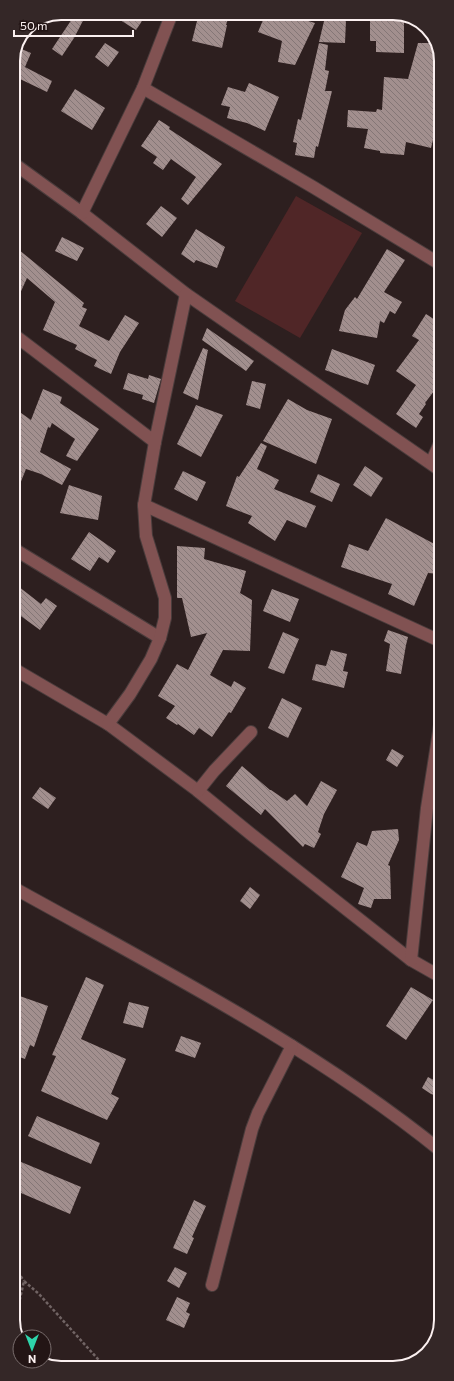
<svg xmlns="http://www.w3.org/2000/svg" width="454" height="1381" viewBox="0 0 454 1381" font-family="Commissioner,sans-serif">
<defs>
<pattern id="building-back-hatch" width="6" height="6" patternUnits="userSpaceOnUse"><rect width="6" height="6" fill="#a28f8e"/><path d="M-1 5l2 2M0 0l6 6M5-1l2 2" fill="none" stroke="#847676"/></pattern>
</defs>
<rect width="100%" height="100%" fill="#2d1f1f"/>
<!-- grass -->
<polygon fill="#502627" points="296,196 362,233 300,338 235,301"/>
<!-- building -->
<g fill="url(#building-back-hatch)">
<polygon points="76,13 87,13 74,38 62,56 52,49"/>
<polygon points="109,13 136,13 144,18 136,30"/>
<polygon points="199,13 230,13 226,25 227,25 222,48 192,41"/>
<polygon points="266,13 281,13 315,23 295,65 278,62 282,41 258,32"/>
<polygon points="325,17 346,20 345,43 319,42"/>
<polygon points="370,20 404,20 404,53 376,52 376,41 370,41"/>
<polygon points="105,43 119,52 108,67 95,57"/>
<polygon points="319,43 328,45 325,70 329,71 325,91 332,91 318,147 316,146 314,158 295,155 297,143 293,142 298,119 301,120"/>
<polygon points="418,43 436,43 439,49 439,115 431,148 406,142 404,155 380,153 380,151 364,148 368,129 347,127 348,110 376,112 377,109 382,110 384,77 408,79"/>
<polygon points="19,48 31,53 25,67 52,81 47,92 20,79 13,95 13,61"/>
<polygon points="249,83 279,97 265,131 247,123 227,118 230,107 221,105 228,87 245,92"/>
<polygon points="75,89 105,108 92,130 61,111"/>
<polygon points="159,120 170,127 169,129 222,164 188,205 181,199 196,177 171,159 163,170 153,163 157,157 141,146"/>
<polygon points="161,206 177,218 162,237 146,224"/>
<polygon points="196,229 225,247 217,268 196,260 194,263 181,254"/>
<polygon points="62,237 84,248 77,261 55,251"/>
<polygon points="13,245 84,303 82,307 87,309 79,326 109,341 125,315 139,323 120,352 111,374 94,366 97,360 75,349 77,345 43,330 55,302 27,278 13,309"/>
<polygon points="387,249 405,260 384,292 402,302 395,314 390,311 384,323 380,321 377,338 339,331 345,310 355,297 357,299"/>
<polygon points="426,314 440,323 440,383 425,403 426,404 419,414 423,417 416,428 396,414 416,385 396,371 419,340 412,336"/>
<polygon points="207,328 254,361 246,371 202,340"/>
<polygon points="203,348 208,350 198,400 183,393"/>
<polygon points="332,349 375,365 368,385 325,370"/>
<polygon points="128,373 148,379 149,375 161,379 154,403 142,399 143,395 123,389"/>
<polygon points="252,381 266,384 260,409 246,405"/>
<polygon points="43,389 62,397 60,403 99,429 77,461 66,456 75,439 52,423 50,428 48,427 40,452 71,469 62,485 41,474 26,469 14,499 14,408 31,420"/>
<polygon points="288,399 307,410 332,419 316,464 263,441"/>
<polygon points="196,405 223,415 201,457 177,444 192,414"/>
<polygon points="261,443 267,446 257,469 279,480 274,489 316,506 306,528 287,520 275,541 248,523 252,516 226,506 237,476 239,477"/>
<polygon points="365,466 383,478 371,497 353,485"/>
<polygon points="183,471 206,482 197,501 174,489"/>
<polygon points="318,474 340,484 332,502 310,492"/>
<polygon points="69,485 102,496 98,520 60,513"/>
<polygon points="386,518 440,547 435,560 440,560 440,574 428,573 414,606 388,594 392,584 341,567 349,544 368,551"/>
<polygon points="89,532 116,551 108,563 99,557 90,571 71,559"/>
<polygon points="177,546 205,548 204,559 246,571 240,593 252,600 250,651 223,650 210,675 231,687 234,681 246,688 231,713 229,712 212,737 199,728 194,735 178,724 177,725 166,718 175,706 158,696 177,664 188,670 207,633 191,637 182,598 177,598"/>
<polygon points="14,583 41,604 46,598 57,606 40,630 14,611"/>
<polygon points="272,589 299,599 290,622 263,611"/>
<polygon points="388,630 408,637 406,645 401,674 386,671 390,644 384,641"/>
<polygon points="283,632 299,639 284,674 268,668"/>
<polygon points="331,650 347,654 343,671 348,672 344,688 312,680 316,664 326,666"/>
<polygon points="282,698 302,708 288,738 268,728"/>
<polygon points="392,749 404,756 397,767 386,760"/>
<polygon points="242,766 270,790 271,790 287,801 295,794 307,806 321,781 337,790 324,814 318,832 321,834 314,848 305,844 303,847 265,809 261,815 226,786"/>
<polygon points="40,787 56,798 48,809 32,798"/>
<polygon points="398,829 399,840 388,865 390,866 391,899 374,899 371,908 358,904 364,888 341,877 357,842 367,846 372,831"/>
<polygon points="250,887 260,895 250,909 240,901"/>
<polygon points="86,977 104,985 81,1039 126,1059 111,1094 119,1098 107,1120 41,1091 56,1056 52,1055"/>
<polygon points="411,987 433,1000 406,1040 386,1026"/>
<polygon points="14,994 48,1006 34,1047 30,1045 25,1059 14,1055"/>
<polygon points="129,1002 149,1007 143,1028 123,1023"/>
<polygon points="181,1036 201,1043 195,1058 175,1051"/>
<polygon points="428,1077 441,1084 441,1097 431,1094 422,1088"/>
<polygon points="37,1116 100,1143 91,1164 28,1136"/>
<polygon points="14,1159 81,1187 70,1214 14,1190"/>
<polygon points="194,1200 206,1206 192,1237 194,1238 187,1254 173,1248"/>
<polygon points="175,1267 187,1273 179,1288 167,1281"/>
<polygon points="177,1297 190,1303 186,1312 190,1314 184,1328 166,1320"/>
</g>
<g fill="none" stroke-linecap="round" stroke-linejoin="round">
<!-- minor casing -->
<g stroke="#4a3c3c" stroke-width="14">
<g id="minor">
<polyline points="143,88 313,187 440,264"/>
<polyline points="13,163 82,213 186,294 440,470"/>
<polyline points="82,213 143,88 172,13"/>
<polyline points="13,334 155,442"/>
<polyline points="431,463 440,443"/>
<polyline points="144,505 440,641"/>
<polyline points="14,549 160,638"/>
<polyline points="14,669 108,724 198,791 252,835 411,960 441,977"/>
<polyline points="108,724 130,694 151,659 160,638 165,618 165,598 146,536 144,505 155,442 186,294"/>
<polyline points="198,791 214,771 251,732"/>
<path d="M14 888C160 969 311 1046 441 1151"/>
<polyline points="411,960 427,808 440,725"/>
<polyline points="212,1285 252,1129 258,1113 292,1046"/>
</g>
</g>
<!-- path -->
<g stroke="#716464" stroke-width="2.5" stroke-dasharray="3 2" stroke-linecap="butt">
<polyline points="15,1268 24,1281"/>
<polyline points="15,1314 17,1312 24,1281 39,1294 106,1368"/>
</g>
<!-- minor -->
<use href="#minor" stroke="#815252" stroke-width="12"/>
</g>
<!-- crop -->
<path d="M0 0H454V1381H0ZM61 20H393A41 41 0 0 1 434 61V1320A41 41 0 0 1 393 1361H61A41 41 0 0 1 20 1320V61A41 41 0 0 1 61 20Z" fill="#342727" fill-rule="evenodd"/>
<path fill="none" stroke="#fbf0f0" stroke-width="2" d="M61 20H393A41 41 0 0 1 434 61V1320A41 41 0 0 1 393 1361H61A41 41 0 0 1 20 1320V61A41 41 0 0 1 61 20Z"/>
<!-- north arrow -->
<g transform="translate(32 1349) rotate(180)"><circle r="19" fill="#231515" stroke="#796d6d"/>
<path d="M0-3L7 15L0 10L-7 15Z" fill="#2ed4ab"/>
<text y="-6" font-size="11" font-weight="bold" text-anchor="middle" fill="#fbf0f0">N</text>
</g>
<!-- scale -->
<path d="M14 30v6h119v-6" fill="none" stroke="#fbf0f0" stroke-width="2"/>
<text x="20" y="30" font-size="12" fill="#fbf0f0" stroke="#231515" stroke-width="3" paint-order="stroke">50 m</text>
</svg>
